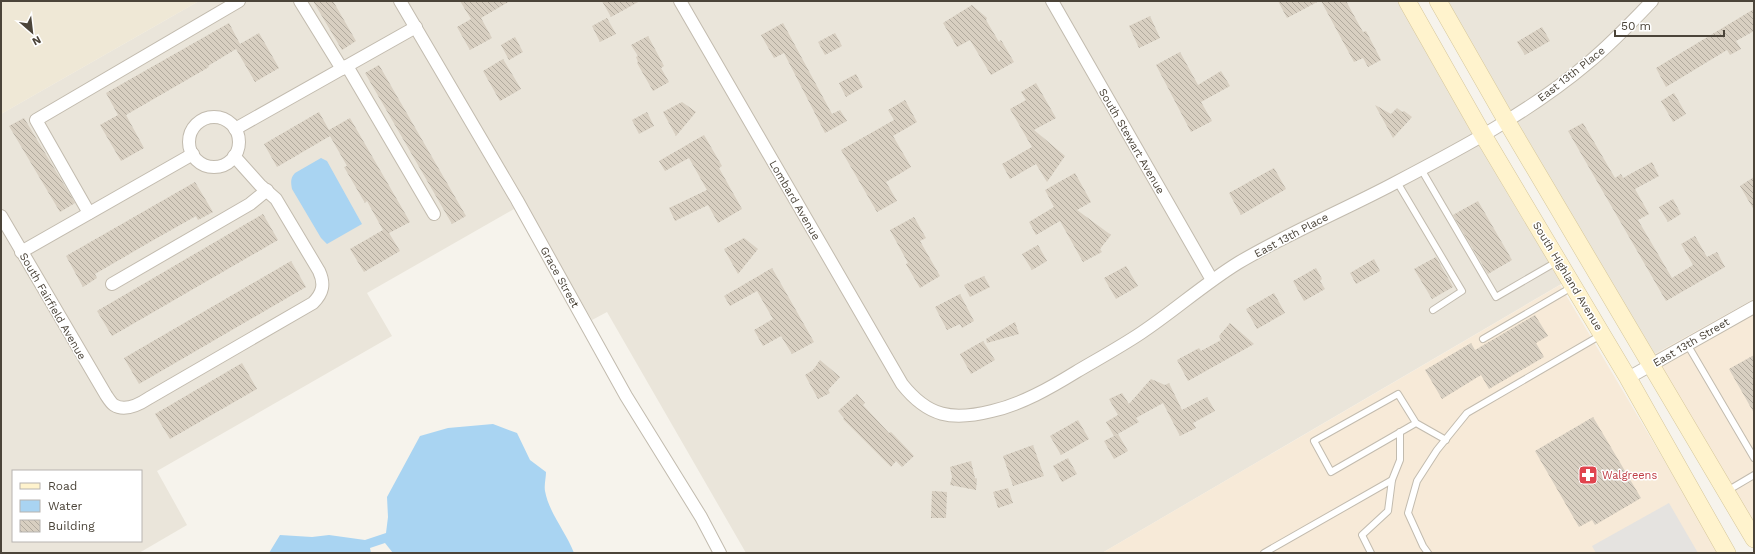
<svg xmlns="http://www.w3.org/2000/svg" width="1755" height="554" viewBox="0 0 1755 554" font-family="'Work Sans',sans-serif">
<defs>
<pattern id="building-back-hatch" width="6" height="6" patternUnits="userSpaceOnUse"><rect width="6" height="6" fill="#d8cfc1"/><path d="M-1 5l2 2M0 0l6 6M5-1l2 2" fill="none" stroke="#b1aa9e"/></pattern>
</defs>
<rect width="100%" height="100%" fill="#f6f3ec"/>
<!-- residential -->
<g fill="#eae5da" fill-rule="evenodd">
<path d="M199 1H393L514 209 367 293 392 336 157 471 187 525 139 553H1V114ZM13 471H141V541H13Z"/>
<polygon points="406,1 1412,1 1575,276 1102,553 746,553 607,312 592,320"/>
<polygon points="1447,1 1754,1 1754,299 1653,355"/>
</g>
<!-- commercial -->
<g fill="#f7ead8">
<polygon points="1560,285 1719,553 1102,553"/>
<polygon points="1754,299 1754,527 1653,355"/>
</g>
<!-- education -->
<polygon fill="#efe8d6" points="1,1 199,1 1,114"/>
<!-- parking -->
<polygon fill="#e5e3e0" points="1669,503 1698,553 1596,553 1592,546"/>
<!-- water -->
<g fill="#a9d4f2">
<path d="M321 158 327 161 362 224 327 244 321 238 292 189C291 183 290 178 295 173Z"/>
<path d="M493 424 517 433 530 460 546 472C546 478 544 485 545 491 549 513 566 532 574 553H393L385 543 370 548 371 553H269L280 535 312 537 329 535 365 540 386 533 388 517 387 497 420 436 448 428Z"/>
</g>
<!-- building -->
<g fill="url(#building-back-hatch)">
<polygon points="313,1 333,1 356,41 342,50"/>
<polygon points="460,1 510,1 481,18 492,38 470,50 457,27 471,19"/>
<polygon points="602,1 640,1 611,17"/>
<polygon points="1278,1 1319,1 1287,18"/>
<polygon points="1321,1 1346,1 1363,32 1366,31 1381,60 1368,67 1363,58 1354,62"/>
<polygon points="972,5 987,18 986,20 999,42 1001,40 1014,62 991,75 970,40 957,47 943,23"/>
<polygon points="1754,9 1754,31 1736,41 1741,49 1730,55 1727,50 1666,87 1656,68"/>
<polygon points="1150,16 1160,38 1139,48 1129,26"/>
<polygon points="607,18 616,34 600,42 592,26"/>
<polygon points="229,23 240,44 259,33 279,68 255,82 236,49 208,66 209,67 126,115 144,148 121,161 100,125 118,115 106,93"/>
<polygon points="783,23 832,114 840,110 847,121 825,133 784,53 774,58 761,35"/>
<polygon points="1542,27 1550,41 1525,55 1517,42"/>
<polygon points="835,33 842,46 825,55 818,42"/>
<polygon points="648,36 664,66 661,68 669,82 653,91 637,63 638,62 636,57 638,56 631,45"/>
<polygon points="515,37 523,52 509,60 501,45"/>
<polygon points="1180,52 1198,85 1221,71 1230,86 1201,102 1212,121 1191,132 1156,65"/>
<polygon points="503,59 521,89 500,101 483,71"/>
<polygon points="379,65 466,216 452,224 365,73"/>
<polygon points="856,74 863,87 846,97 839,83"/>
<polygon points="1036,83 1056,118 1034,130 1065,156 1047,182 1036,164 1010,179 1002,164 1032,147 1010,109 1026,100 1021,92"/>
<polygon points="1674,93 1686,114 1673,122 1661,101"/>
<polygon points="905,100 917,122 893,136 911,167 886,182 897,201 877,212 841,150 894,120 888,110"/>
<polygon points="682,102 696,112 676,136 663,112"/>
<polygon points="1375,105 1391,114 1397,108 1402,112 1404,111 1412,117 1393,138"/>
<polygon points="319,112 329,130 350,118 410,222 389,233 400,251 364,272 350,249 383,230 367,201 365,203 344,167 347,166 330,136 277,167 264,144"/>
<polygon points="647,112 654,126 639,134 632,120"/>
<polygon points="24,118 75,203 60,212 9,126"/>
<polygon points="1583,123 1615,178 1621,174 1623,178 1652,162 1659,176 1635,189 1649,214 1638,220 1672,278 1693,265 1681,244 1695,236 1707,257 1717,252 1725,267 1666,301 1568,131"/>
<polygon points="704,135 722,166 719,168 742,209 718,223 708,205 675,221 669,208 707,190 689,158 665,171 659,161"/>
<polygon points="1274,168 1286,189 1241,215 1229,193"/>
<polygon points="1075,173 1091,202 1077,210 1111,235 1100,249 1102,252 1083,262 1060,221 1036,235 1029,222 1054,207 1045,190"/>
<polygon points="1754,177 1754,210 1740,186"/>
<polygon points="195,182 213,212 198,220 196,216 150,242 95,274 97,278 83,287 66,256"/>
<polygon points="1673,199 1681,214 1668,222 1659,207"/>
<polygon points="1478,201 1512,260 1488,274 1453,215"/>
<polygon points="263,214 278,240 112,336 97,311"/>
<polygon points="914,217 926,238 920,241 940,276 920,288 906,264 908,263 890,230"/>
<polygon points="744,238 758,249 738,274 724,249"/>
<polygon points="1038,245 1047,261 1032,270 1022,254"/>
<polygon points="1436,257 1453,287 1432,299 1414,269"/>
<polygon points="1374,259 1380,271 1356,284 1350,273"/>
<polygon points="291,261 306,287 139,384 124,358"/>
<polygon points="1126,266 1138,286 1116,299 1104,278"/>
<polygon points="772,268 814,342 792,354 781,336 763,346 754,330 773,319 757,291 730,306 724,296"/>
<polygon points="1316,268 1322,279 1320,281 1325,289 1304,301 1293,281"/>
<polygon points="984,276 990,287 970,297 964,285"/>
<polygon points="1274,293 1285,313 1257,329 1246,309"/>
<polygon points="960,294 974,321 962,328 960,324 947,330 935,307"/>
<polygon points="1535,315 1548,336 1536,343 1544,357 1489,389 1481,375 1442,399 1425,370 1471,343 1475,350"/>
<polygon points="1015,322 1019,334 987,343 986,339"/>
<polygon points="1230,323 1254,344 1188,381 1177,360 1199,348 1201,351 1221,340 1219,336"/>
<polygon points="983,341 995,360 971,374 960,354"/>
<polygon points="1754,355 1754,413 1729,369"/>
<polygon points="820,360 840,377 828,390 830,393 818,399 805,375 813,370"/>
<polygon points="242,363 257,389 170,439 155,414"/>
<polygon points="1151,379 1165,385 1169,383 1182,410 1207,397 1215,411 1193,423 1196,428 1180,436 1163,403 1136,418 1139,422 1114,436 1106,422 1118,415 1109,399 1122,393 1129,404"/>
<polygon points="857,394 865,403 863,405 889,433 891,432 914,456 902,467 896,461 891,467 843,419 844,418 838,411"/>
<polygon points="1593,417 1641,498 1595,525 1592,520 1579,527 1535,451"/>
<polygon points="1078,420 1089,439 1061,455 1050,436"/>
<polygon points="1118,434 1128,451 1114,459 1104,441"/>
<polygon points="1033,445 1044,476 1013,486 1003,456"/>
<polygon points="1068,458 1077,474 1062,482 1053,466"/>
<polygon points="971,461 975,478 977,479 976,490 950,485 952,477 950,467"/>
<polygon points="1008,488 1013,503 998,508 993,492"/>
<polygon points="932,491 947,492 946,518 931,518"/>
</g>
<g fill="none" stroke-linecap="round" stroke-linejoin="round">
<!-- service casing -->
<g stroke="#c2bbae" stroke-width="8">
<g id="service">
<polyline points="1421,169 1496,297 1558,261"/>
<polyline points="1397,182 1462,291 1433,310"/>
<polyline points="1483,339 1572,287"/>
<polyline points="1687,344 1754,458"/>
<polyline points="1416,423 1331,472 1314,441 1398,394 1416,423 1446,440"/>
<polyline points="1727,491 1754,475"/>
<polyline points="1264,553 1392,480"/>
<polyline points="1371,553 1362,535 1388,511 1392,480 1400,460 1400,432"/>
<polyline points="1428,553 1423,546 1408,513 1417,481 1437,450 1467,413 1601,335"/>
</g>
</g>
<!-- minor casing -->
<g stroke="#c2bbae" stroke-width="14">
<g id="minor">
<polyline points="300,1 342,69"/>
<polyline points="400,1 517,200 626,396 701,517 720,553"/>
<path d="M680 1 902 384C928 417 952 421 992 411 1022 404 1050 388 1076 372 1098 359 1120 347 1141 333 1174 311 1204 284 1238 263 1288 233 1342 211 1393 184 1460 149 1530 112 1588 63 1611 44 1632 22 1652 1"/>
<polyline points="1052,1 1212,280"/>
<polyline points="347,66 434,214"/>
<circle cx="214" cy="142" r="25"/>
<polyline points="235,129 416,27"/>
<polyline points="89,213 36,120 239,1"/>
<path d="M1 216 106 395C108 398 111 403 114 405 125 412 140 404 149 398L313 303C323 293 325 284 319 271L276 199 260 185 234 156"/>
<polyline points="21,252 193,154"/>
<polyline points="112,284 250,204 267,190"/>
<polyline points="1628,378 1754,307"/>
</g>
</g>
<!-- secondary casing -->
<g stroke="#d6c79b" stroke-width="18">
<g id="secondary">
<polyline points="1407,1 1483,135 1628,378 1727,553"/>
<polyline points="1438,1 1506,120 1754,539"/>
</g>
</g>
<!-- service -->
<use href="#service" stroke="#fff" stroke-width="6"/>
<!-- minor -->
<use href="#minor" stroke="#fff" stroke-width="12"/>
<!-- secondary -->
<use href="#secondary" stroke="#fff3cd" stroke-width="17"/>
</g>
<!-- icons -->
<defs>
<g id="pharmacy-square" transform="scale(1)"><rect x="-9" y="-9" width="18" height="18" rx="4" fill="#e0444e" stroke="#fff"/><path d="M-2-6h4v4h4v4h-4v4h-4v-4h-4v-4h4Z" fill="#fff"/></g>
</defs>
<g fill-rule="evenodd">
<use href="#pharmacy-square" x="1588" y="475"/>
</g>
<g text-anchor="middle" stroke-width="3" stroke-linejoin="round" paint-order="stroke">
<!-- street labels -->
<g font-size="11" fill="#4b4439" stroke="#fff">
<text transform="translate(1571 74) rotate(-38)" y="4">East 13th Place</text>
<text transform="translate(1132 141) rotate(60)" y="4">South Stewart Avenue</text>
<text transform="translate(795 200) rotate(60)" y="4">Lombard Avenue</text>
<text transform="translate(1291 235) rotate(-28)" y="4">East 13th Place</text>
<text transform="translate(1568 276) rotate(59)" y="4">South Highland Avenue</text>
<text transform="translate(560 277) rotate(61)" y="4">Grace Street</text>
<text transform="translate(53 306) rotate(60)" y="4">South Fairfield Avenue</text>
<text transform="translate(1691 342) rotate(-30)" y="4">East 13th Street</text>
</g>
<!-- health labels -->
<g font-size="11" fill="#be3a42" stroke="#fff" text-anchor="start">
<text x="1602" y="479">Walgreens</text>
</g>
</g>
<!-- border -->
<rect width="1755" height="554" fill="none" stroke="#4b4439" stroke-width="4"/>
<!-- legend -->
<rect x="12" y="470" width="130" height="72" fill="#ffffff" stroke="#b7b4b0"/>
<rect x="20" y="483" width="20" height="6" fill="#fff3cd" stroke="#b7b4b0"/>
<text x="48" y="490" font-size="12" fill="#4b4439">Road</text>
<rect x="20" y="500" width="20" height="12" fill="#a9d4f2" stroke="#b7b4b0"/>
<text x="48" y="510" font-size="12" fill="#4b4439">Water</text>
<rect x="20" y="520" width="20" height="12" fill="url(#building-back-hatch)" stroke="#b7b4b0"/>
<text x="48" y="530" font-size="12" fill="#4b4439">Building</text>
<!-- north arrow -->
<g transform="translate(32 32) rotate(152)" stroke="#ffffff" stroke-width="3" paint-order="stroke">
<path d="M0-3L7 15L0 10L-7 15Z" fill="#4b4439"/>
<text y="-6" font-size="11" font-weight="bold" text-anchor="middle" fill="#4b4439">N</text>
</g>
<!-- scale -->
<path d="M1615 30v6h109v-6" fill="none" stroke="#4b4439" stroke-width="2"/>
<text x="1621" y="30" font-size="12" fill="#4b4439" stroke="#ffffff" stroke-width="3" paint-order="stroke">50 m</text>
</svg>
